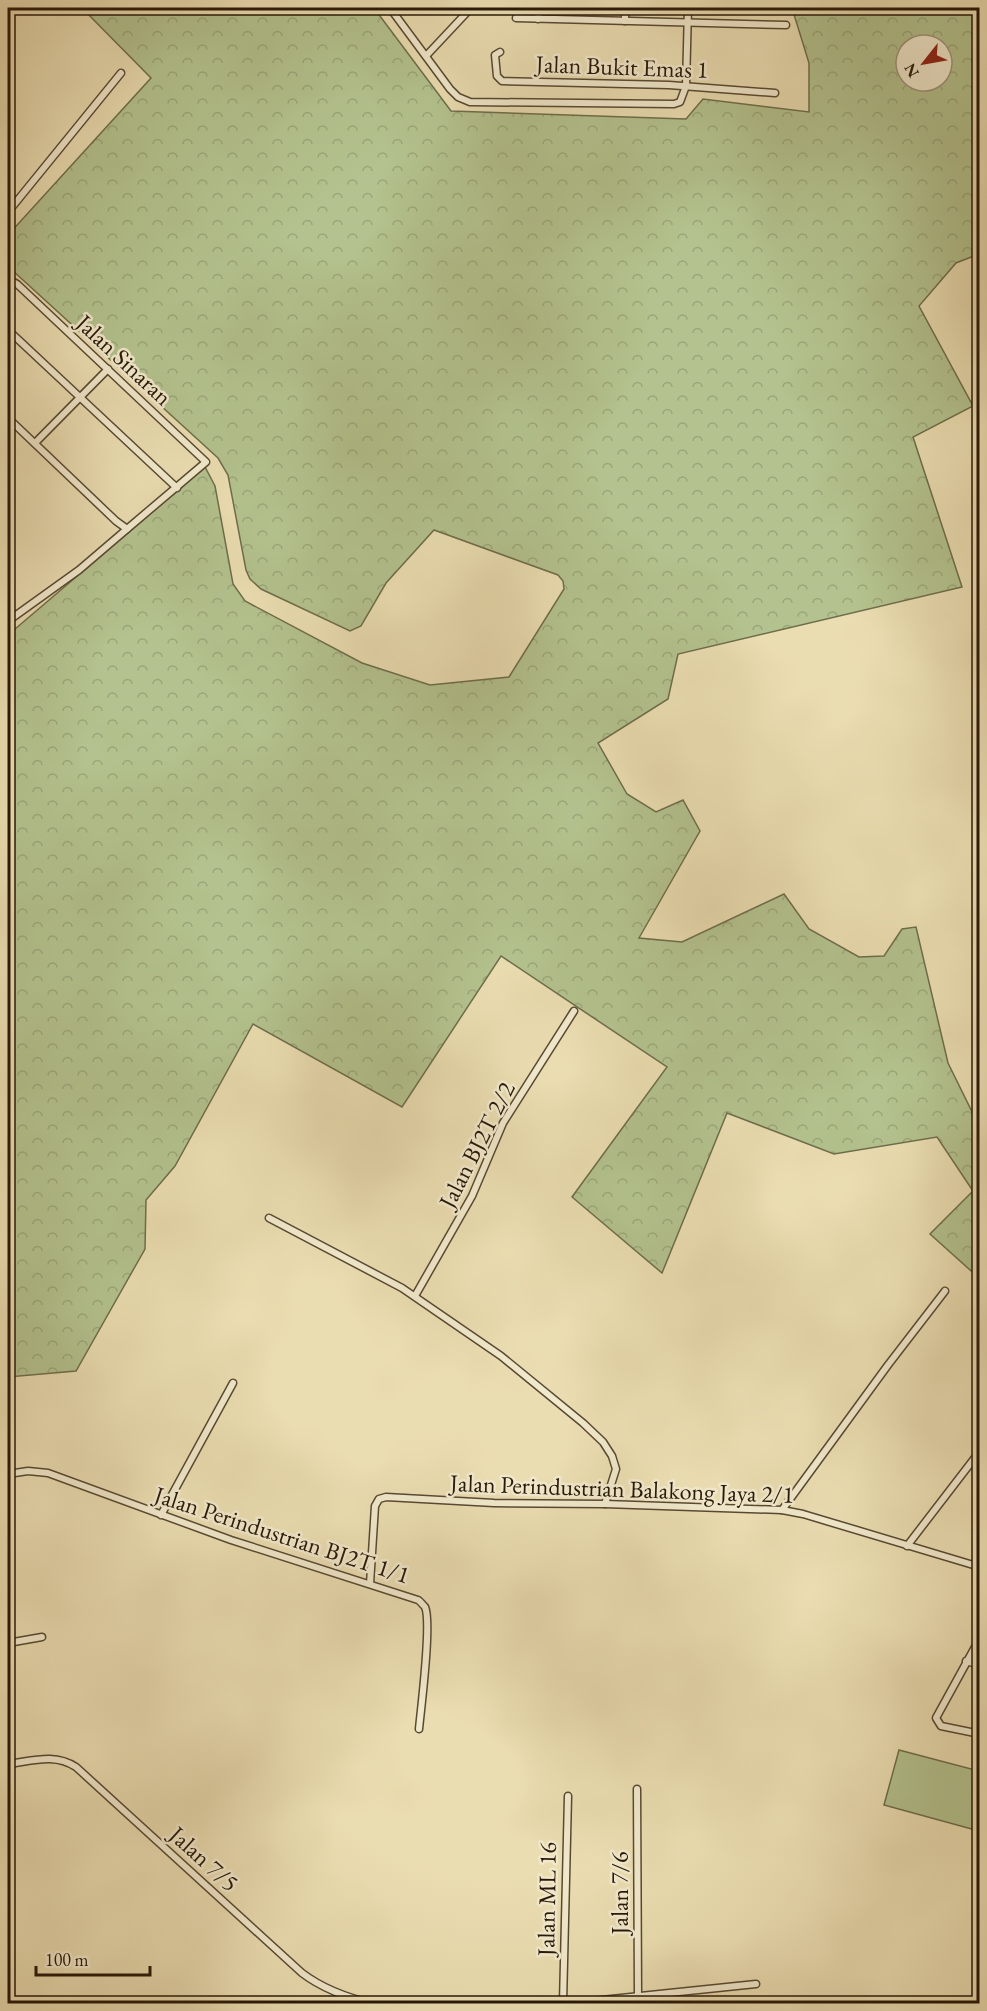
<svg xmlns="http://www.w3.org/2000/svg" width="987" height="2011" viewBox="0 0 987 2011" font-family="'EB Garamond',serif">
<defs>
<pattern id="forest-crowns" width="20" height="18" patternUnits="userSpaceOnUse" patternTransform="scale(1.5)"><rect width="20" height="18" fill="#b3c28e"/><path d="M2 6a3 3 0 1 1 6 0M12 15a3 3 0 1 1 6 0" fill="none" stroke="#9aa679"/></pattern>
</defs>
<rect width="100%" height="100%" fill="#eaddb1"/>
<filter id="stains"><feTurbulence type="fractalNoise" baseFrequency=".00333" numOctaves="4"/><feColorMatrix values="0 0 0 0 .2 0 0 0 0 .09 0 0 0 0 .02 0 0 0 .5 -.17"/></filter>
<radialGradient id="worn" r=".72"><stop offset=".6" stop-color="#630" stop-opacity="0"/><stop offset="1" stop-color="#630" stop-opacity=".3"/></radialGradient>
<!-- forest -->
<path fill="url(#forest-crowns)" stroke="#6e6d4b" stroke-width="1.5" fill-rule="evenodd" d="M82 8H374L451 111 686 119 703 99 809 112V63L792 8H979V254L956 263 919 306 973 406 913 437 962 587 678 654 668 699 598 743 627 794 656 812 683 800 700 831 639 938 682 942 784 894 809 929 859 957 884 956 902 929 916 927 948 1063 979 1126V1278L930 1234 973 1191 937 1137 834 1154 727 1113 662 1273 572 1197 667 1067 501 956 402 1107 253 1024 175 1166 146 1200 145 1249 76 1371 8 1377V635L205 467 215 486 233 584 245 601 362 663 430 685 509 677 564 589 563 581 558 575 434 530 386 583 361 626 350 631 261 589 250 579 246 570 228 475 218 458 12 270 8 271V235L151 78ZM906 45H942V81H906Z"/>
<!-- park -->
<polygon fill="#b3c28e" stroke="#6e6d4b" stroke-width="1.5" points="899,1750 979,1771 979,1831 884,1805"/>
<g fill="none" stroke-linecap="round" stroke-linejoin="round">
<!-- street casing -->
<g stroke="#584932" stroke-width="9">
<g id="street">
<polyline points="390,8 450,89 458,97 470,102 674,104 680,102 686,86 688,8"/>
<polyline points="516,18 786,25"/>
<polyline points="538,19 539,8"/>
<polyline points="625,21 625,8"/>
<polyline points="500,52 495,55 497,76 502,81 669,85 775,93"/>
<polyline points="426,56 471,8"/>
<polyline points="8,212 121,73"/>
<polyline points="8,281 10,280 17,284 206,462 127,529 116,521 8,418"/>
<polyline points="8,330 177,488"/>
<polyline points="35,443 108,369"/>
<polyline points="8,621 79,570 127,529"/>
<polyline points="269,1218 402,1288 501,1356 583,1423 603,1442 612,1456 616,1469 605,1504"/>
<polyline points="415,1296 472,1196 503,1123 574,1011"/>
<path d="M8 1474 28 1471 48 1473 231 1540 418 1600C420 1601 424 1606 425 1607 432 1622 421 1708 419 1729"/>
<polyline points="782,1510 888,1365 945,1291"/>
<polyline points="161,1515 233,1383"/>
<polyline points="907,1546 980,1451"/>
<polyline points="370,1584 375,1506 379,1499 386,1497 494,1503 605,1504 782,1510 803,1514 980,1567"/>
<polyline points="980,1638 936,1718 941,1726 980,1734"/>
<polyline points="8,1643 42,1637"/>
<polyline points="966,1661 980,1665"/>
<path d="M8 1764C33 1761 54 1753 76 1767L302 1973C323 1989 348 1998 374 2004"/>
<polyline points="637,1789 638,1996"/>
<polyline points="563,2003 568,1796"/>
<polyline points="563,2004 756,1984"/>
</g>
</g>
<!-- street -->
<use href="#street" stroke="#f1e9cc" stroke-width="6"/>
</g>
<g text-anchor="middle" stroke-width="5" stroke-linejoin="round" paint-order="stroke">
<!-- street labels -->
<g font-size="24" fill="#281808" stroke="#f1e9cc">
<text transform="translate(622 67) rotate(2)" y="8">Jalan Bukit Emas 1</text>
<text transform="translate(124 360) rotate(43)" y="8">Jalan Sinaran</text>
<text transform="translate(477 1145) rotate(-63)" y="8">Jalan BJ2T 2/2</text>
<text transform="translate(622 1489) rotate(2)" y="8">Jalan Perindustrian Balakong Jaya 2/1</text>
<text transform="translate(282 1535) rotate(18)" y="8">Jalan Perindustrian BJ2T 1/1</text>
<text transform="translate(204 1859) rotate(42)" y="8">Jalan 7/5</text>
<text transform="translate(620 1893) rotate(-90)" y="8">Jalan 7/6</text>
<text transform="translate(547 1899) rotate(-89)" y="8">Jalan ML 16</text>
</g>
</g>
<!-- margin -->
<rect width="987" height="2011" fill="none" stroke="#eaddb1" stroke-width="30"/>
<rect x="9" y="9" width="969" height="1993" fill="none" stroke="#281808" stroke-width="3"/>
<rect x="15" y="15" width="957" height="1981" fill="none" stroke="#281808" stroke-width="1.5"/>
<!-- north arrow -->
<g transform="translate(924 63) rotate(239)"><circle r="28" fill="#f1e9cc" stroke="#a1957e" stroke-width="1.5"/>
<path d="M0-4.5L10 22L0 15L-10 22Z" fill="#8f2418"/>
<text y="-9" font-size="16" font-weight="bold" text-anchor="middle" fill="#281808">N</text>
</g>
<!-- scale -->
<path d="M36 1966v9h114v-9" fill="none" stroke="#281808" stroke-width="3"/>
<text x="45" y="1966" font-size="18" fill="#281808" stroke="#f1e9cc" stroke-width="4.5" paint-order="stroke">100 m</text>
<rect width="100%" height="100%" filter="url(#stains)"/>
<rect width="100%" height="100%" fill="url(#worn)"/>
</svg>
